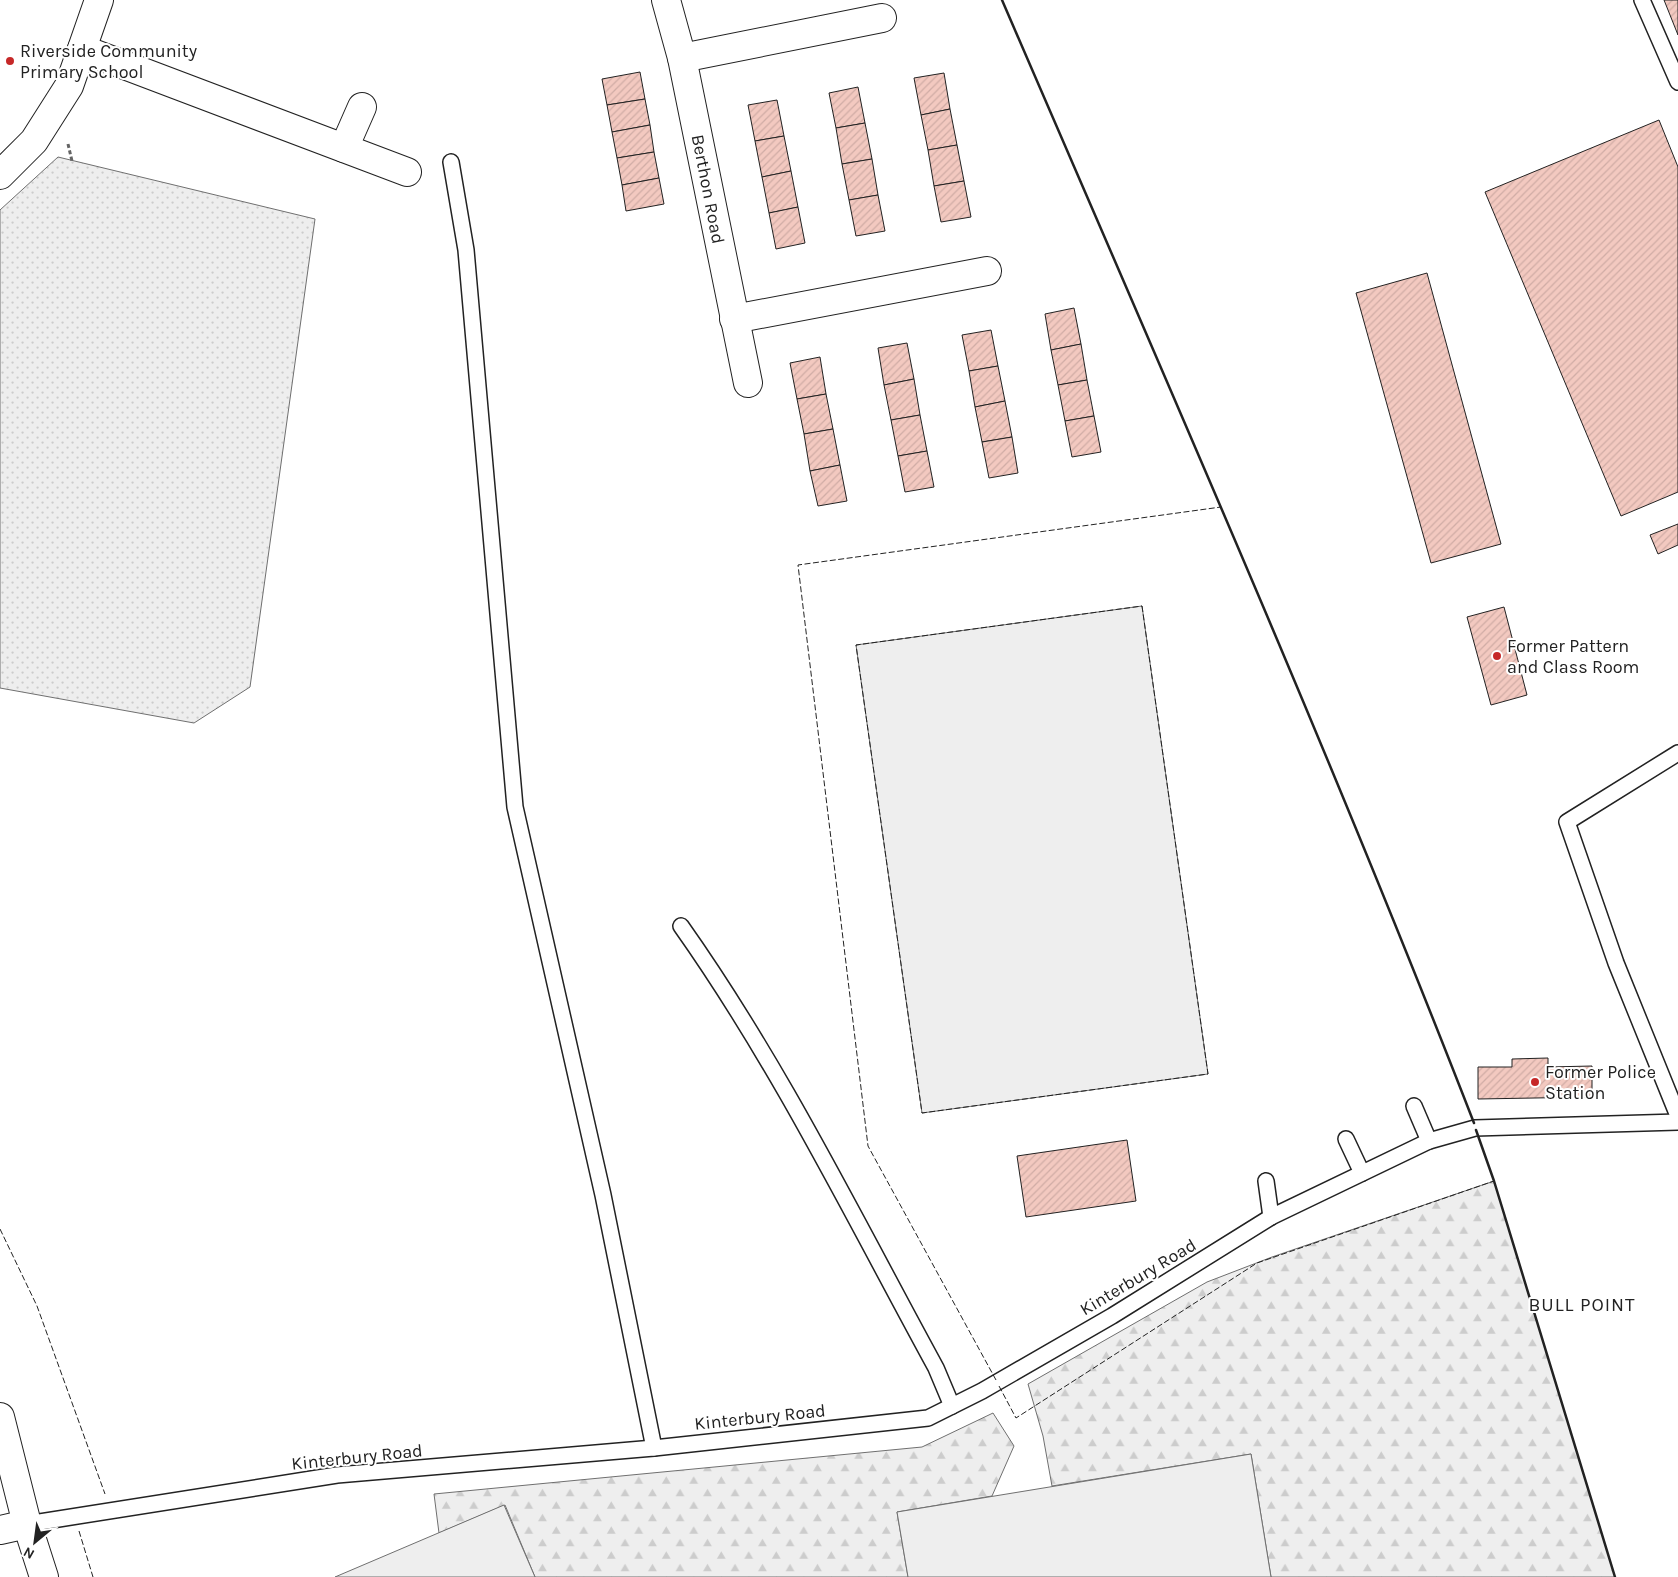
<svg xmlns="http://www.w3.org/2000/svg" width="1678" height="1577" viewBox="0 0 1678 1577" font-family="Karla,sans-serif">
<defs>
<pattern id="green-dots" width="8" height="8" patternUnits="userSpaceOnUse" patternTransform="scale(1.25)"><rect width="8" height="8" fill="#eee"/><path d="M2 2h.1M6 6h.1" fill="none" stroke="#ccc" stroke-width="1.8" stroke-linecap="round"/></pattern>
<pattern id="forest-firs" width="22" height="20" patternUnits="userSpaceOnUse" patternTransform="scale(1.25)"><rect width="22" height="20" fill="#eee"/><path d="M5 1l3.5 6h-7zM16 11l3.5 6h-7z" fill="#ccc"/></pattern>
<pattern id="building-hatch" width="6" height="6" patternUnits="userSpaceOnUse" patternTransform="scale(1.25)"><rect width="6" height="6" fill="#f3c9c0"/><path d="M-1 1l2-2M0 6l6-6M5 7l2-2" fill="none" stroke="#d0aca5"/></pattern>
</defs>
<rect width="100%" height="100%" fill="#fff"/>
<!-- green -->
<polygon fill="url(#green-dots)" stroke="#6f6f6f" points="58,157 315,219 250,687 194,723 0,688 0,210"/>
<!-- forest -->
<g fill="url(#forest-firs)" stroke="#6f6f6f">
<polygon points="1494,1181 1615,1577 1271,1577 1251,1454 1052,1486 1043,1436 1028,1384 1207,1282 1272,1257"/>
<polygon points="993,1413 1014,1446 992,1496 897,1512 908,1577 535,1577 505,1505 439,1533 434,1494 922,1447"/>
</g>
<!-- pitch -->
<g fill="#eee" stroke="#6f6f6f">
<polygon points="1142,606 1208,1074 922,1113 856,645"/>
<polygon points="1251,1454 1271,1577 908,1577 897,1512"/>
<polygon points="504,1505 535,1577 335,1577"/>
</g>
<!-- building -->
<g fill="url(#building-hatch)" stroke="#222">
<polygon points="1664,0 1678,0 1678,35"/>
<polygon points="640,72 645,99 607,105 602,79"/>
<polygon points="944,73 950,109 921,115 914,78"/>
<polygon points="858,87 865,123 836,128 829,93"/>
<polygon points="645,99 650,125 612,132 607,105"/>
<polygon points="777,100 784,136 755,141 748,105"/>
<polygon points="950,109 957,145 928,150 921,115"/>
<polygon points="1659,120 1678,167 1678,492 1621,516 1485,192"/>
<polygon points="865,123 872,159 842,164 836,128"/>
<polygon points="650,125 654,152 617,158 612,132"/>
<polygon points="784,136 791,171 762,177 755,141"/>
<polygon points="957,145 964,181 934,186 928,150"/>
<polygon points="654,152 659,178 622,185 617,158"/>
<polygon points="872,159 878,195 849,200 842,164"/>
<polygon points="791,171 798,207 769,213 762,177"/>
<polygon points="659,178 664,204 626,211 622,185"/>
<polygon points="964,181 971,217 941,222 934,186"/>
<polygon points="878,195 885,231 856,236 849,200"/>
<polygon points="798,207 805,243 776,249 769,213"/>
<polygon points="1427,273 1501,544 1431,563 1356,293"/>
<polygon points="1074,308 1081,344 1051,350 1045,314"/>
<polygon points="991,330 998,366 969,371 962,335"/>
<polygon points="907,343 914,379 884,385 878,348"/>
<polygon points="1081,344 1087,380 1058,385 1051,350"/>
<polygon points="820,357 826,394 797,399 790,363"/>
<polygon points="998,366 1005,401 975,407 969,371"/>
<polygon points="914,379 920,415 891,420 884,385"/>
<polygon points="1087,380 1094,416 1065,421 1058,385"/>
<polygon points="826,394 833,429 804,434 797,399"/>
<polygon points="1005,401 1012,437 982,442 975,407"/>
<polygon points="920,415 927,451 898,456 891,420"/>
<polygon points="1094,416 1101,452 1072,457 1065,421"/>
<polygon points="833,429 840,465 810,471 804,434"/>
<polygon points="1012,437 1018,473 989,478 982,442"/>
<polygon points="927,451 934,487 905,492 898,456"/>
<polygon points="840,465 847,501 818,506 810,471"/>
<polygon points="1678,524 1678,545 1658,554 1650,535"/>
<polygon points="1504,607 1527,695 1491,705 1467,617"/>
<polygon points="1548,1058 1548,1067 1592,1066 1592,1097 1478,1099 1478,1067 1512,1067 1512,1059"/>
<polygon points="1127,1140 1136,1201 1026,1217 1017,1156"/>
</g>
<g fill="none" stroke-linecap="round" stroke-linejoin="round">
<!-- lane casing -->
<g stroke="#222" stroke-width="18">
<g id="lane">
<polyline points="1642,0 1678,82"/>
<polyline points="451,162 466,250 515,807 603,1195 654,1448"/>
<polyline points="1678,753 1567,822 1616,963 1678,1116"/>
<path d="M681 926C780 1066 854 1218 936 1368L952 1406"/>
<polyline points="1414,1106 1429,1141"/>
<polyline points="1346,1139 1362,1173"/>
<polyline points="1266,1181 1271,1217"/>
<polyline points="27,1524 337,1475 654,1448 928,1418 982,1391 1112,1316 1271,1217 1429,1141 1475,1128 1678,1122"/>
</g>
</g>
<!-- street casing -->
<g stroke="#222" stroke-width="30">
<g id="street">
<polyline points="666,0 682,58 748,383"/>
<polyline points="82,49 407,172"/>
<polyline points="682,58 882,18"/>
<polyline points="344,148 362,107"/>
<polyline points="0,175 34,141 69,86 99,0"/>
<polyline points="734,319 987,271"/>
<polyline points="0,1417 27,1524 44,1577"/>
<polyline points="0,1530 27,1524"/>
</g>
</g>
<!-- path -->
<polyline stroke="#646464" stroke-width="3" stroke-dasharray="4 2.5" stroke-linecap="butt" points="68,144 72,161"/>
<!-- lane -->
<use href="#lane" stroke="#fff" stroke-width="15"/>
<!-- street -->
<use href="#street" stroke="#fff" stroke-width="28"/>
<!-- fence -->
<g stroke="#222" stroke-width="1" stroke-dasharray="6 2.5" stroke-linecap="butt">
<polygon points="1142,606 1208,1074 922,1113 856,645"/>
<polyline points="0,1229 37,1306 105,1494"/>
<polyline points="996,1380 868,1146 798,565 1221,507"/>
<polyline points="999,1386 1016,1418 1257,1263 1494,1181"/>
<polyline points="79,1531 93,1577"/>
</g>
<!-- wall -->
<g stroke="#222" stroke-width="2.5">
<path d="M1002 0C1163 373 1327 745 1474 1123"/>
<polyline points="1476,1130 1494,1181 1615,1577"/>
</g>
</g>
<!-- markers -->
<g fill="#c62828" stroke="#fff" stroke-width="2">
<circle cx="10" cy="61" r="5"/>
<circle cx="1497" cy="656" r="5"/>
<circle cx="1535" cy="1082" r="5"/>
</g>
<g text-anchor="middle" stroke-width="4" stroke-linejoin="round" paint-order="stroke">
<!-- poi labels -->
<g font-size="18" fill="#222" stroke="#fff" text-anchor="start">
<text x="20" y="57">Riverside Community<tspan x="20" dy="21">Primary School</tspan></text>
<text x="1507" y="652">Former Pattern<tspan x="1507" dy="21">and Class Room</tspan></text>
<text x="1545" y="1078">Former Police<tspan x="1545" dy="21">Station</tspan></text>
</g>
<!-- street labels -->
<g font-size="18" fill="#222" stroke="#fff">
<text transform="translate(708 189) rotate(79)" y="6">Berthon Road</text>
<text transform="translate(1138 1277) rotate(-31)" y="6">Kinterbury Road</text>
<text transform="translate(760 1417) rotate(-6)" y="6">Kinterbury Road</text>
<text transform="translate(357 1457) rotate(-6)" y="6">Kinterbury Road</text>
</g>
<!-- neighbourhood labels -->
<g font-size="19" letter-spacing="1" fill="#222" stroke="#fff">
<text x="1582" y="1311">BULL POINT</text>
</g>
</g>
<!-- north arrow -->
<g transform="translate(35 1542) rotate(209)" stroke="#ffffff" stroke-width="4" paint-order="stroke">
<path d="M0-4L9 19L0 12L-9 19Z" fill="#222222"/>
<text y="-8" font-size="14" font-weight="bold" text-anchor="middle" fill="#222222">N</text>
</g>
</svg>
